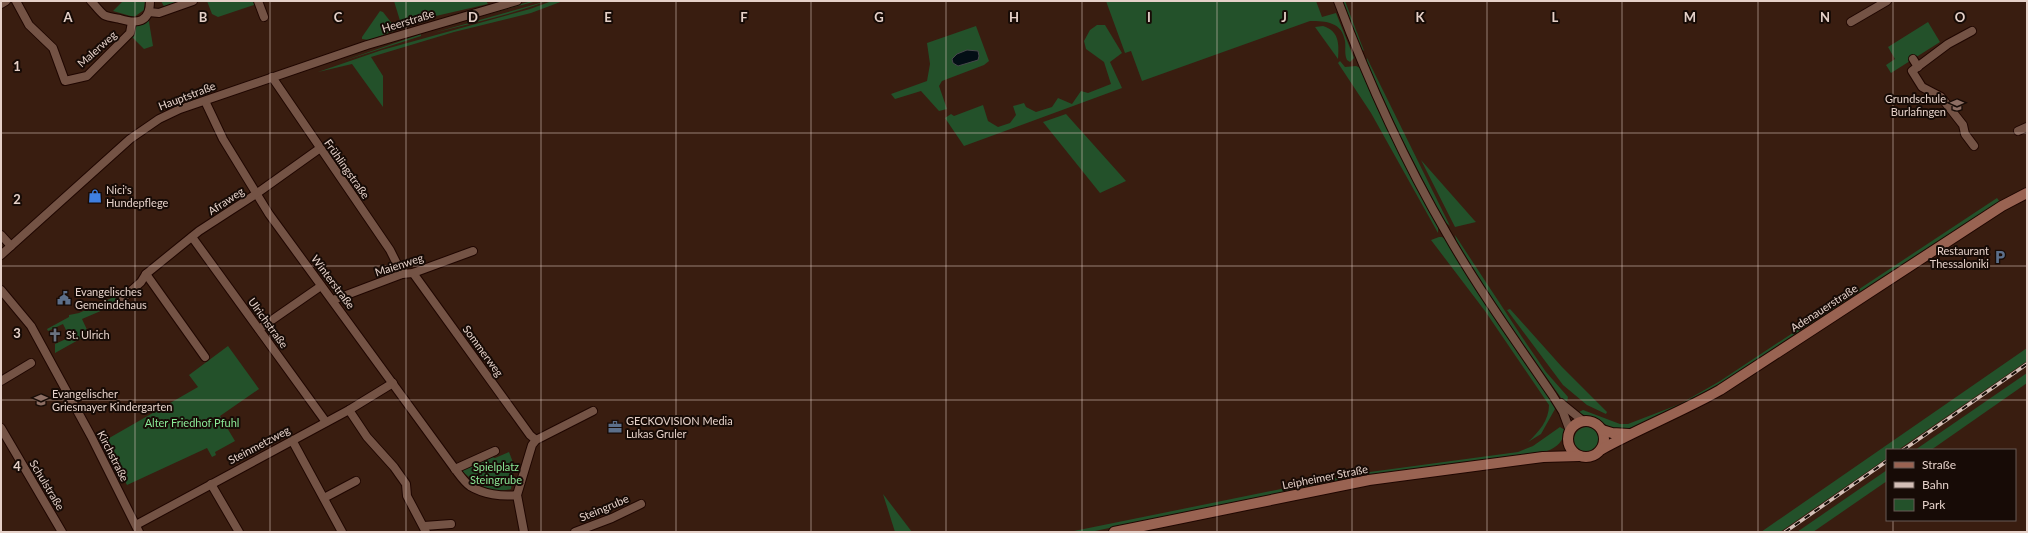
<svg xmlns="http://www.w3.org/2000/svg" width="2028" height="533" viewBox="0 0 2028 533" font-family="Lato,sans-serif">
<rect width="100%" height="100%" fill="#391d10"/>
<!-- green -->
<g fill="#23512a">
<polygon points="123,1 145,1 144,10 134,17 113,11"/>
<polygon points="161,1 185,1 165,8"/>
<polygon points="207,1 256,1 257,4 218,17 212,14"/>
<polygon points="394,1 486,1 488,4 401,24"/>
<polygon points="532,1 537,1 430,30"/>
<path d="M547 1C510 15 471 23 433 33Z"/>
<polygon points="552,1 563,1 531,13 454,32 371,57 383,76 383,107 352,64 318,72 382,50 530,9"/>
<path d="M1106 1H1316L1322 17 1336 13 1354 58 1350 62 1347 60C1344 54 1346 47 1345 41 1342 22 1326 21 1310 21L1142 81 1131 51 1125 53Z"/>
<polygon points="1342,1 1345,1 1364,51 1361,49"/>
<polygon points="380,11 383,12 397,30 369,40 362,39 362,37"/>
<polygon points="148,16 153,46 144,49 131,36 135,25"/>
<polygon points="1928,22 1940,42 1891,73 1886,65 1895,59 1888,47"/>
<polygon points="1097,25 1105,25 1122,53 1110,62 1122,88 964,146 945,118 951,114 954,116 983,105 988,121 998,127 1010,123 1016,115 1013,106 1024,103 1026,107 1036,112 1052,107 1058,98 1072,104 1081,91 1088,93 1111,84 1104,62 1086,49 1084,41 1090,30"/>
<polygon points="976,26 989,61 984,65 942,81 939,86 947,109 939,111 921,91 895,99 891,94 927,81 930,64 927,43"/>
<path d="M1323 26C1339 31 1339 43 1338 59L1315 27Z"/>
<polygon points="421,34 421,36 340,62"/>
<polygon points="1367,58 1450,226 1444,221 1401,137 1366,61"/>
<polygon points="1340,61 1345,67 1356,66 1360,68 1377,108 1438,225 1438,233 1371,113 1338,63"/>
<polygon points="1066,114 1126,181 1100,193 1043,122"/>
<polygon points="1421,160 1474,220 1476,222 1455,227"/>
<polygon points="1997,198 2000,202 1723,384 1639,426 1629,428 1612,428 1592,417 1577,413 1583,410 1620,424 1628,424 1680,404 1720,381"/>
<path d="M1455 235 1522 337 1546 372 1568 397 1567 402H1564C1526 349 1489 296 1456 240Z"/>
<path d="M1439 237H1442L1446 240 1489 310 1554 404 1555 409 1541 434 1528 442C1539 432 1549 420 1549 405L1485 311 1431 240Z"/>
<polygon points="114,297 118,299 110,307 82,319 89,334 55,353 55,344 66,339 65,336 68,334 63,324 48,331 47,329 69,317 69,315 79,313"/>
<polygon points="1510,309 1562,367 1607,412 1606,414 1587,405 1563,385 1507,310"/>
<polygon points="228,346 259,389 220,416 235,441 215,452 216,455 212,457 207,448 127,485 104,441 198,387 189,375"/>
<polygon points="2027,348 2027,361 1898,450 1887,450 1887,458 1780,532 1761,532"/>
<polygon points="2027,373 2027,383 1931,450 1915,450"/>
<circle cx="1587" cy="440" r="13"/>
<path d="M1560 427 1565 430C1563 441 1558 447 1547 451L1355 477 1090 532H1069L1355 474 1518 452 1533 446Z"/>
<path d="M509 452 514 465 511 489C490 495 475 483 461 470L492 457 495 458Z"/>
<polygon points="1887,470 1887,481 1813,532 1797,532"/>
<polygon points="883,494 912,532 895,532"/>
</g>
<!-- water -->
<polygon fill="#030e15" stroke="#47484b" points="967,50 978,51 979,56 978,60 958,66 953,63 952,59 957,54"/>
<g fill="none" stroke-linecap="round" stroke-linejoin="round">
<!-- minor casing -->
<g stroke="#1f0600" stroke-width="10">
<g id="minor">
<polyline points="16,1 29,25 53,48 65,81 87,76 130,33 132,22"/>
<path d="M91 1C95 5 99 11 104 15 108 17 115 18 120 19 137 24 150 23 150 1"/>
<polyline points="258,1 264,17"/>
<path d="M1338 1C1368 81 1404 160 1447 234 1479 290 1517 343 1553 396L1563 412 1570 431"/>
<polyline points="1,4 6,1"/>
<polyline points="149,12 159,13 193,1"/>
<polyline points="1851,22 1887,1"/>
<polyline points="1972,31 1948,44 1912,71 1922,87 1941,97 1963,125 1965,134 1974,146"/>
<polyline points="1913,59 1918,67"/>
<polyline points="272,77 390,250 402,274"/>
<path d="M205 101 223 139 269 214 455 469C459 474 464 482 470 486 483 494 502 497 517 495"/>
<polyline points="2018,131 2027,127"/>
<polyline points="1,235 11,246"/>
<polyline points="192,237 326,422"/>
<polyline points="1,255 130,139 159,119 180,109 367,45 517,1"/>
<polyline points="413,273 530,435 536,440"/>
<polyline points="146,274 205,357"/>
<polyline points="1,290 31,326 91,436 139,532"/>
<polyline points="123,298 141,282 146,274 199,231 256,194 319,149"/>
<polyline points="333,300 402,274 413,273 473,251"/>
<polyline points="259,329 321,286"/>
<polyline points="1,381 31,363"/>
<polyline points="1561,403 1583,421"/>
<polyline points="349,410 367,437 394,467 406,484 407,496 426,532"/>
<polyline points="1,428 62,532"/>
<polyline points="292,440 342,532"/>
<polyline points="455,469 495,451"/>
<polyline points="211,484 239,532"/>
<polyline points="324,498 356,481"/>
<polyline points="136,525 349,410 393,383"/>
<polyline points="424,526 451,524"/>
<polyline points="524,532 517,495 532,445 536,440 593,411"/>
<polyline points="575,532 612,518 641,504"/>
</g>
</g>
<!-- major casing -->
<g stroke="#1f0600" stroke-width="12">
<g id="major">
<circle cx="1586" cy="439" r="18"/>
<polyline points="1602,430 1612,433 1629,434"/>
<path d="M1602 449C1640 428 1681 412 1720 390L2002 206 2027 193"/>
<polyline points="1114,532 1369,480 1543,457 1579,456"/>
</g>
</g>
<!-- minor -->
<use href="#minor" stroke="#745345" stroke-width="8"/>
<!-- major -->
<use href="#major" stroke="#996352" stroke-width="10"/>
<!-- rail casing -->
<g stroke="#d3beb6" stroke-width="3.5">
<g id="rail">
<polyline points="1903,450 2027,364"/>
<polyline points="1785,532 1887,461"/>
</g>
</g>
<!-- rail -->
<use href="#rail" stroke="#170b06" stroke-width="2" stroke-dasharray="6" stroke-linecap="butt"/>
</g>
<!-- grid -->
<path fill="none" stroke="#e5d1c9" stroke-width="1" stroke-opacity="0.55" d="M135 1V532M270 1V532M406 1V532M541 1V532M676 1V532M811 1V532M946 1V532M1082 1V532M1217 1V532M1352 1V532M1487 1V532M1622 1V532M1758 1V532M1893 1V450M1 133H2027M1 266H2027M1 400H2027M1893 520V532"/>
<!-- icons -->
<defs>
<g id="school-bare" transform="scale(1.08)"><path d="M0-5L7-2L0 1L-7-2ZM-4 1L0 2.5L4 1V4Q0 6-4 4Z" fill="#8d6e63" stroke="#170b06" stroke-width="2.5" paint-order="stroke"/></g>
<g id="shop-bare" transform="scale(1.08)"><path d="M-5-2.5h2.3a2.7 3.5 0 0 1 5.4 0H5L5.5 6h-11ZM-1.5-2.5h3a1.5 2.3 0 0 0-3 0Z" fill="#3f7fe0" stroke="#170b06" stroke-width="2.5" paint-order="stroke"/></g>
<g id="parking-bare" transform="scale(1.08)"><path d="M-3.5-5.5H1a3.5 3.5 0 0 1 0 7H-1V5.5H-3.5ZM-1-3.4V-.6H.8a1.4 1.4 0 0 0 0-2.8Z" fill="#5c6f8a" stroke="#170b06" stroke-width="2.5" paint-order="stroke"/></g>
<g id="civic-bare" transform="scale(1.08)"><path d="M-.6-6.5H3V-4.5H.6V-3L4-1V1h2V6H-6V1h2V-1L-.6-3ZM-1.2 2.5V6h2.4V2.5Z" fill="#5c6f8a" stroke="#170b06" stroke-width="2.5" paint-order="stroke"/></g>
<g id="church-bare" transform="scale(1.08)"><path d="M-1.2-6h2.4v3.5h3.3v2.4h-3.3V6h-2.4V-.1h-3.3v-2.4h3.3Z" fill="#6b7280" stroke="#170b06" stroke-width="2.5" paint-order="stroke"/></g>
<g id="office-bare" transform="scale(1.08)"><path d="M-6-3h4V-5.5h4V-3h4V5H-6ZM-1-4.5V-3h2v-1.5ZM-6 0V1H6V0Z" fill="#5c6f8a" stroke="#170b06" stroke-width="2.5" paint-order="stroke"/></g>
</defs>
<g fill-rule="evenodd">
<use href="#school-bare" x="1957" y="105"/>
<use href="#shop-bare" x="95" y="196"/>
<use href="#parking-bare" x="2000" y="257"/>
<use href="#civic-bare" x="64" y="298"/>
<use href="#church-bare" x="55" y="335"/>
<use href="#school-bare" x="41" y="400"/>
<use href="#office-bare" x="615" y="427"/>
</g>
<g text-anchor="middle" stroke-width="4" stroke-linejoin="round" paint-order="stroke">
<!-- street labels -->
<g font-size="11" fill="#e5d1c9" stroke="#170b06">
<text transform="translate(408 21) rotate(-17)" y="4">Heerstraße</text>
<text transform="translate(97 49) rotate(-42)" y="4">Malerweg</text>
<text transform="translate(187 96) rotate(-21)" y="4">Hauptstraße</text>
<text transform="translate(347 169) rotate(55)" y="4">Frühlingstraße</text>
<text transform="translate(226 201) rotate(-33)" y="4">Afraweg</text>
<text transform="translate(399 265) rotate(-18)" y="4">Maienweg</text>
<text transform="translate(333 282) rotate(53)" y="4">Winterstraße</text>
<text transform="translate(1824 308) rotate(-33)" y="4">Adenauerstraße</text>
<text transform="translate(268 323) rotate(54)" y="4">Ulrichstraße</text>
<text transform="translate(483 351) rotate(54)" y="4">Sommerweg</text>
<text transform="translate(259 445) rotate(-28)" y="4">Steinmetzweg</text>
<text transform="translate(113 456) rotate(63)" y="4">Kirchstraße</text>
<text transform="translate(1325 477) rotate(-11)" y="4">Leipheimer Straße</text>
<text transform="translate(47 485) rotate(59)" y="4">Schulstraße</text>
<text transform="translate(604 508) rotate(-23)" y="4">Steingrube</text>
</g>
<!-- poi labels -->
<g font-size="11" fill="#e5d1c9" stroke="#170b06" text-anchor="start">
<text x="1946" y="103" text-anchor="end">Grundschule<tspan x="1946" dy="13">Burlafingen</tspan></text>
<text x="106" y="194">Nici's<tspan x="106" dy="13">Hundepflege</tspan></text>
<text x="1989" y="255" text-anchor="end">Restaurant<tspan x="1989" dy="13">Thessaloniki</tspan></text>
<text x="75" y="296">Evangelisches<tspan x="75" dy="13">Gemeindehaus</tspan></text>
<text x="66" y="339">St. Ulrich</text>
<text x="52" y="398">Evangelischer<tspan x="52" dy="13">Griesmayer Kindergarten</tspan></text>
<text x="626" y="425">GECKOVISION Media<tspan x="626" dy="13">Lukas Gruler</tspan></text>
</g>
<!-- park labels -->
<g font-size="11" fill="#8ae997" stroke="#170b06">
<text x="192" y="427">Alter Friedhof Pfuhl</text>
<text x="496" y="471">Spielplatz<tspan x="496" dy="13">Steingrube</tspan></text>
</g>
</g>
<g font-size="13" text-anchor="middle" font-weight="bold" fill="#e5d1c9" stroke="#170b06" stroke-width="4" stroke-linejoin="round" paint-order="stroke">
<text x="68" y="22">A</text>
<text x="203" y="22">B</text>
<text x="338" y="22">C</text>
<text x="473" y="22">D</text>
<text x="608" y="22">E</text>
<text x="744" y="22">F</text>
<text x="879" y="22">G</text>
<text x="1014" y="22">H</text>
<text x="1149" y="22">I</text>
<text x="1284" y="22">J</text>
<text x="1420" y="22">K</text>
<text x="1555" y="22">L</text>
<text x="1690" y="22">M</text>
<text x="1825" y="22">N</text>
<text x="1960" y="22">O</text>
<text x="17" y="71">1</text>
<text x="17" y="204">2</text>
<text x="17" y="338">3</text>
<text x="17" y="471">4</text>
</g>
<!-- border -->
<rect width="2028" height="533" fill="none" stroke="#e5d1c9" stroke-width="4"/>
<!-- legend -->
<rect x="1886" y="449" width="130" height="72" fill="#170b06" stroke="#695a54"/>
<rect x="1894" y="462" width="20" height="6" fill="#996352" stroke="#695a54"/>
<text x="1922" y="469" font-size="12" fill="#e5d1c9">Straße</text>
<rect x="1894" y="482" width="20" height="6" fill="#d3beb6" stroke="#695a54"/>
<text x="1922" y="489" font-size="12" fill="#e5d1c9">Bahn</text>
<rect x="1894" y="499" width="20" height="12" fill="#23512a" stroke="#695a54"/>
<text x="1922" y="509" font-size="12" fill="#e5d1c9">Park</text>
</svg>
